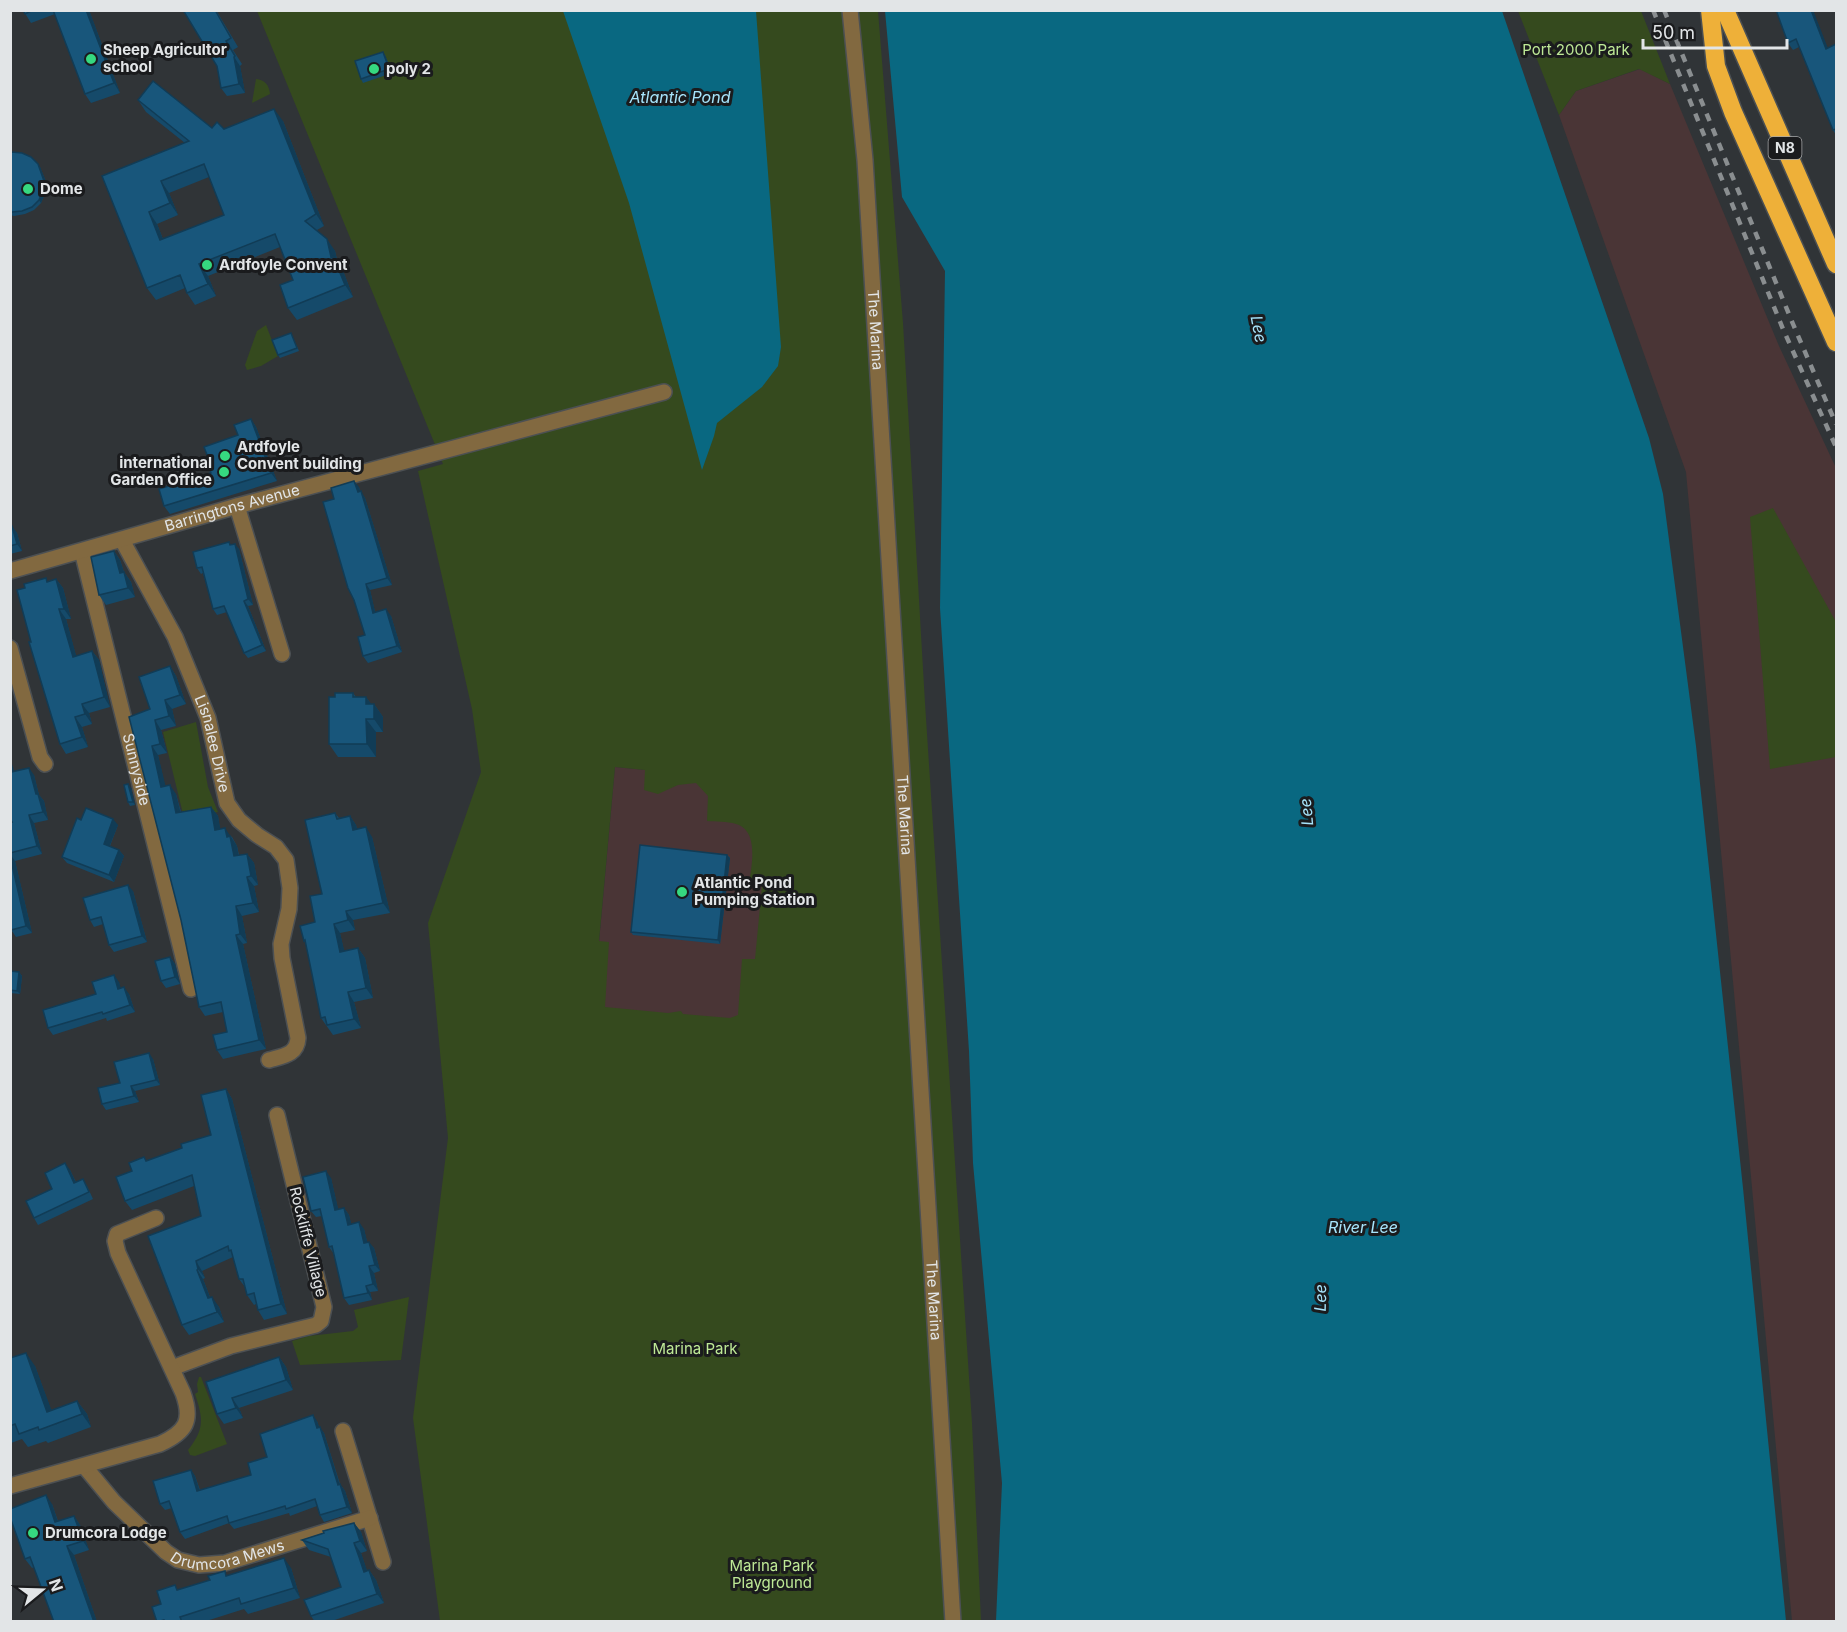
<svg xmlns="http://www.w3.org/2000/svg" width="1847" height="1632" viewBox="0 0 1847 1632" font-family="Inter,sans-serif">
<rect width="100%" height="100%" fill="#303437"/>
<!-- industrial -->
<g fill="#4a3536">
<polygon points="1640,69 1670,84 1779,346 1836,468 1836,1621 1792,1621 1686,472 1559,115 1576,91"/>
<polygon points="615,767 772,782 749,1033 592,1019"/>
</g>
<!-- green -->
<g fill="#354a1e" fill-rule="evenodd">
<path d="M257 11H878L903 323 925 703 972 1423 981 1621H440L413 1418 448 1138 428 923 481 772 472 709 418 471 443 464ZM615 767 645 770 644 790 658 794 678 785 696 783 708 796 707 821C716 822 727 821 736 824 760 831 751 867 749 885L762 886 755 959H742L738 1015 730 1018 683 1014 681 1011 668 1013 605 1007 609 942 599 941Z"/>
<polygon points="1518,11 1641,11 1670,84 1639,69 1576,91 1559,115"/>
<path d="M256 79C265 80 269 85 270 94L252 103Z"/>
<polygon points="266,325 278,356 261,366 247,370 245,365 257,331"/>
<polygon points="1773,508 1836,622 1836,757 1770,769 1750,517"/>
<polygon points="196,722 208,787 218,812 184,818 163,732"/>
<polygon points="409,1297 401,1360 300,1365 292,1341 309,1336 353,1331 358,1327 354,1310"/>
<path d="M199 1377H201L227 1444 195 1456 190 1455 188 1450C205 1429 203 1418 195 1394L198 1392 197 1384Z"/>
</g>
<!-- water -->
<g fill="#096881">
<polygon points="563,11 756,11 781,347 778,366 762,387 717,423 714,436 702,470 629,203"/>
<polygon points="885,11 1502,11 1649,438 1663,494 1696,746 1743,1188 1786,1621 996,1621 1002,1483 973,1163 969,1051 940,608 945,271 902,197"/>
</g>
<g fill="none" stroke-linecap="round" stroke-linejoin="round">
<!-- minor casing -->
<g stroke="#4c5053" stroke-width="18">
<g id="minor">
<path id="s1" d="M850 10 865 160 953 1622"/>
<polyline points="237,506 282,654"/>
<path id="s2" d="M122 540 175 637 208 718 227 803 239 820 257 835 276 847 286 860 290 888 289 909 281 944 282 958 298 1038C297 1055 283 1056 269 1060"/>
<path id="s3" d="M82 551 191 989"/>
<path id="s4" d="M10 571 237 506 664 392"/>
<polyline points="10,648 40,757 45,764"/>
<polyline points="172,1368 231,1346 316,1325 321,1321 324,1307 277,1115"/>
<polyline points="343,1431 383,1562"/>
<path id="s5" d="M85 1467 114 1502 166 1552 178 1560 199 1565 225 1563 370 1518"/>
<path d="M10 1486 160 1444C186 1432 193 1421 183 1393L118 1253 115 1241 117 1234 122 1232 156 1218"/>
</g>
</g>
<!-- highway casing -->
<g stroke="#4c5053" stroke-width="21">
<g id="highway">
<polyline points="1710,10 1716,66 1733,112 1836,342"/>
<polyline points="1725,10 1836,264"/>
</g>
</g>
<!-- minor -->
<use href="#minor" stroke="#826940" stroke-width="15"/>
<!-- highway -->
<use href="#highway" stroke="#eeb039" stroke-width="18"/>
<!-- rail -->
<g stroke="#8a8e90" stroke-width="4.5" stroke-dasharray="8 8" stroke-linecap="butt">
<polyline points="1653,10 1783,329 1836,447"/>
<polyline points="1664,10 1793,324 1836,424"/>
</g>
</g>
<!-- wall -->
<g fill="#154a6a" fill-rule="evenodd">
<polygon points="23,10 89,10 120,93 91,103 85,94 55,14 31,23"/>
<polygon points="183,10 216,10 238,47 233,50 242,64 240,66 245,93 227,96 221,88 217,66"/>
<polygon points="1776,10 1828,48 1836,44 1836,135 1833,130 1799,47 1793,50 1788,43"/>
<polygon points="385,55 392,73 363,83 361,79"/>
<path d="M138 100 212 128 224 129 283 121 324 226 317 230 335 251 338 263 342 268 353 297 297 320 288 308 293 280 280 247 208 276 216 296 195 305 187 293 185 288 156 300 147 288 102 176 185 143 146 112ZM209 177 224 215 163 239 157 224 178 215 169 193Z"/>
<polygon points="10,153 40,167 47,184 45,194 41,203 34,210 25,214 14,216 10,215"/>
<polygon points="291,333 299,351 280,358 278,355"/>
<polygon points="251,419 256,427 277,481 170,514 164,506 211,473 209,460 238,435"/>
<polygon points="359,487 360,491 365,498 392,585 370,590 375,612 391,616 402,652 368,663 363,656 365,635 334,499"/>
<polygon points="10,527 17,533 22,551 10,554"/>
<polygon points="231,545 239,549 253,605 248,606 266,651 248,658 244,653 227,612 217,615 213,609 203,573 201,574 197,568"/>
<polygon points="114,551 120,560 124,572 131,582 135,597 106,605 99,595"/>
<polygon points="56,579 63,588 71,619 66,619 76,656 92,651 99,660 110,707 89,713 92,724 82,727 88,747 66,754 60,744 31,642 48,581"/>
<polygon points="170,666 176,676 186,704 172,709 176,726 161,730 167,753 158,755 165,786 176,794 181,812 211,807 218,816 220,829 232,837 237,846 239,855 247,854 254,863 258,885 254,886 259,912 242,916 247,943 243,944 266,1049 223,1059 217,1050 227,1032 223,1012 205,1016 199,1007 181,920 129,717 150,709"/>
<polygon points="353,693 356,697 366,697 371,704 374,704 383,717 383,732 376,732 376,757 338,757 329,744 335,697"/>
<polygon points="14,771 34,775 39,795 44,801 48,820 34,823 42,854 15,861 32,933 16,937 10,928 10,822 12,822"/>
<polygon points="131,788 135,805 130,806 128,802"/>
<polygon points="335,813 339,818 350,816 356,825 357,829 372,837 390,913 353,920 355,930 340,933 344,951 358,948 365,958 373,998 354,1002 361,1028 333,1035 321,1018 306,944 304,941 315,922 322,894"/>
<polygon points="81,820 118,825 110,846 119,850 124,856 114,882 67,863 62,857"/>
<polygon points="727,855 730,858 720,944 633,935 631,932"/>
<polygon points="133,891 147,942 114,952 109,945 103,924 94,927 90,920"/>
<polygon points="170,957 175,964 180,984 166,988 161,981"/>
<polygon points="10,971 19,972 22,976 20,994 10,993"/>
<polygon points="119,982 120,988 129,994 135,1012 107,1021 106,1018 53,1035 48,1028 96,994"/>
<polygon points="153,1059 160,1085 135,1091 139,1102 106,1110 102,1104 120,1083"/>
<polygon points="226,1089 232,1099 287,1314 264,1320 258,1310 256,1304 254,1305 247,1295 245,1287 239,1279 233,1257 202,1271 205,1278 203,1279 210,1297 219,1307 224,1322 189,1335 182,1325 201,1216 194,1186 132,1210 125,1201 132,1171 144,1157 147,1161 182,1148 211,1135"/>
<polygon points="70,1170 76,1182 83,1179 87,1186 93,1199 38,1225 34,1218 52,1189"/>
<polygon points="331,1178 338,1209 344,1208 349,1215 351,1224 364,1229 367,1242 374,1248 380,1271 374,1273 378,1291 370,1292 372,1300 349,1305 344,1298 334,1254 329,1247 322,1216 316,1217 311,1211"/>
<polygon points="279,1357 286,1367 293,1390 239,1408 243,1418 224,1424 217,1414 206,1382"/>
<polygon points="10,1358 35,1366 51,1410 77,1401 87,1414 91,1427 48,1443 46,1441 28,1447 22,1439 11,1443 10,1441"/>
<polygon points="317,1421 319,1427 324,1433 340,1484 345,1491 352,1513 324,1522 320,1515 317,1506 290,1516 289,1513 234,1529 229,1523 185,1539 180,1532 172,1508 165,1510 160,1504 191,1470 195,1476 200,1490 251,1475 267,1457"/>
<polygon points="52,1504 58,1521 74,1516 80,1525 89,1550 74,1555 97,1622 54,1622 34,1567 32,1568 25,1559"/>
<polygon points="354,1523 361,1532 367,1551 361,1553 367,1571 369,1570 376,1580 384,1603 329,1622 315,1622 311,1616 341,1587 331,1557 309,1550 302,1540"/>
<polygon points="291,1568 300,1598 248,1614 244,1609 203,1622 157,1622 161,1604 179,1590 228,1576"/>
</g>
<!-- shaded-wall -->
<g fill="#113c56">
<polygon points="86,10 89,10 120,93 114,83"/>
<polygon points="1811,10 1813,10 1831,56 1826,49"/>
<polygon points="383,52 385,55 392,73 389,69"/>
<polygon points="234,57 240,66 245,93 239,84"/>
<polygon points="274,109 283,121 324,226 316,214"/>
<polygon points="38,164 40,167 47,184 45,194 41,203 39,200"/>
<polygon points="161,181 169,193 178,215 170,203"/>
<polygon points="149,212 157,224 168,252 160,240"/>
<polygon points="327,239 335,251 338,263 342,268 353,297 345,285 331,257"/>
<polygon points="199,264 208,276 216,296 208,284"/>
<polygon points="251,419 256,427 277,481 271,473"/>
<polygon points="354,481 359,487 362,499 358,492"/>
<polygon points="361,491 365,498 392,585 387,578"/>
<polygon points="12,526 17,533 22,551 17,544"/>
<polygon points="235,544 239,549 253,605 248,599"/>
<polygon points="114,551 120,560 124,572 131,582 135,597 128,588 120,573"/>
<polygon points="56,579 63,588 71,619 64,609"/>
<polygon points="366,584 370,590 377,620 373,613"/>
<polygon points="244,601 248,606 266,651 262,645"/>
<polygon points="59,609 66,619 79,666 73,657"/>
<polygon points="386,609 391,616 402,652 397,646"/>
<polygon points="92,651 99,660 110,707 104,697"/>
<polygon points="170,666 176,676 186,704 180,695"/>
<polygon points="366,697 374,708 374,704 383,717 383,732 374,719 366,704"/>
<polygon points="165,700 172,709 176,726 169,716"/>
<polygon points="82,704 89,713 92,724 85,714"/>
<polygon points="75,717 82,727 88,747 82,737"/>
<polygon points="366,719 376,732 376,757 367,744"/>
<polygon points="155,720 161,730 167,753 160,744"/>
<polygon points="152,746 158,755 168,796 161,787"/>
<polygon points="10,758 17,780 10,769"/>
<polygon points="29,768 34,775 39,795 44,801 48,820 43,812 36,794"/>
<polygon points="128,784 131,788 135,805 133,802"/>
<polygon points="170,785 176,794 183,823 176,813"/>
<polygon points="211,807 218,816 222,839 215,830"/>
<polygon points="29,815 34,823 42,854 37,846"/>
<polygon points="350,816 356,825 360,840 353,830"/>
<polygon points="113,819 118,825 108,850 104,844"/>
<polygon points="366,827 372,837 390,913 383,903"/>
<polygon points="225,828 237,846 240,865 234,856 227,837"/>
<polygon points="119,850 124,856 114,882 109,875"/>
<polygon points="10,854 15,861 32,933 26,926"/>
<polygon points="247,854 254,863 258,885 251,876"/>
<polygon points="727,855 730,858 720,944 718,940"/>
<polygon points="247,877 254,886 259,912 253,903"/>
<polygon points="128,885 133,891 147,942 142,936"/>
<polygon points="236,906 242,916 247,943 240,934"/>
<polygon points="346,911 353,920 355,930 348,920"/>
<polygon points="334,924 340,933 347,962 340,952"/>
<polygon points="236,935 243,944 266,1049 259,1040"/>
<polygon points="358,948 365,958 373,998 366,988"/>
<polygon points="170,957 175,964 180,984 175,977"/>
<polygon points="19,972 22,976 20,994 17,991"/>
<polygon points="114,975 119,982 123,996 118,989"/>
<polygon points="124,987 129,994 135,1012 130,1005"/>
<polygon points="348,992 354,1002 361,1028 354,1019"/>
<polygon points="149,1053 153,1059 160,1085 156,1080"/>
<polygon points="131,1086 135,1091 139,1102 134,1096"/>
<polygon points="226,1089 232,1099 287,1314 281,1304"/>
<polygon points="65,1163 70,1170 79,1189 74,1183"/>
<polygon points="326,1171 331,1178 340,1217 335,1210"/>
<polygon points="344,1208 349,1215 353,1231 348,1225"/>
<polygon points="359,1222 364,1229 369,1249 364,1243"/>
<polygon points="369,1242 374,1248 380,1271 375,1265"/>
<polygon points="196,1261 202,1271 205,1278 198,1269"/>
<polygon points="369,1266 374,1273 378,1291 373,1284"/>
<polygon points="197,1270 203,1279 214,1308 208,1298"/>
<polygon points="366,1286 370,1292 372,1300 368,1293"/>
<polygon points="212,1297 219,1307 224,1322 217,1312"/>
<polygon points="26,1353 35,1366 57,1425 47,1412"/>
<polygon points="279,1357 286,1367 293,1390 286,1380"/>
<polygon points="232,1398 239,1408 243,1418 236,1408"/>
<polygon points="77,1401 87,1414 91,1427 82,1414"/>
<polygon points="313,1415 317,1421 322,1434 317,1428"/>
<polygon points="320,1427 324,1433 342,1492 338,1485"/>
<polygon points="191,1470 195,1476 202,1498 197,1491"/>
<polygon points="340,1484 345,1491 352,1513 347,1507"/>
<polygon points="46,1495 52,1504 61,1531 55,1522"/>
<polygon points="74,1516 80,1525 89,1550 83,1541"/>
<polygon points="354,1523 361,1532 367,1551 360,1541"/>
<polygon points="354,1543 361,1553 371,1582 364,1572"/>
<polygon points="67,1546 74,1555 97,1622 94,1622"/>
<polygon points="284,1558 291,1568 300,1598 294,1588"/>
<polygon points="369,1570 376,1580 384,1603 377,1594"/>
</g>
<!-- building -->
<g fill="#18567b" stroke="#113c56" stroke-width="1.5" fill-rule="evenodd">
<polygon points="23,10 33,10 25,14"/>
<polygon points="53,10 86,10 114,83 85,94"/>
<polygon points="183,10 215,10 231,38 226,41 235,56 234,57 239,84 221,88 217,66"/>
<polygon points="1776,10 1811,10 1826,49 1836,44 1836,129 1833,130 1796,39 1788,43"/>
<polygon points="383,52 389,69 361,79 355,61"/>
<path d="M153 81 212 128 217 122 224 129 274 109 316 214 305 221 327 239 331 257 333 256 345 285 288 308 280 285 293 280 275 234 199 264 208 284 187 293 180 275 147 288 102 176 189 141 138 100ZM204 164 224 215 160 240 149 212 170 203 161 181Z"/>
<polygon points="12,152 22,153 31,157 38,164 44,181 43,190 39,200 32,207 22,211 12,212 10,212 10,153"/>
<polygon points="291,333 297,348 278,355 272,340"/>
<polygon points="251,419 271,473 164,506 159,489 211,473 207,461 209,460 204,447 238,435 234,425"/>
<polygon points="354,481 358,492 361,491 387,578 366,584 373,613 386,609 397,646 363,656 358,637 365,635 354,600 348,588 323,502 334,499 331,488"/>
<polygon points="12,526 17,544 10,546 10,527"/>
<polygon points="229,542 230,545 235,544 248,599 244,601 262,645 244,653 224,606 213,609 202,567 197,568 193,552"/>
<polygon points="114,551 120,573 124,572 128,588 99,595 91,557"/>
<polygon points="46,578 47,582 56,579 64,609 59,609 73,657 92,651 104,697 82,704 85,714 75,717 82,737 60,744 29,642 31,642 17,590 25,588 24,584"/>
<polygon points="170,666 180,695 165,700 169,716 155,720 160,744 152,746 161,787 170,785 176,813 211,807 215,830 225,828 227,837 230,836 234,856 247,854 251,876 247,877 253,903 236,906 240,934 236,935 259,1040 217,1050 213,1035 227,1032 221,1002 199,1007 181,920 129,717 150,709 139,677"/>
<polygon points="335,693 353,693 353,697 366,697 366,704 374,704 374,719 366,719 367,744 329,744 329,697 335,697"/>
<polygon points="29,768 36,794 38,794 43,812 29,815 37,846 10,853 10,822 12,822 10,818 10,769 11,772"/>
<polygon points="128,784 133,802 128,802 124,785"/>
<polygon points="86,808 113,819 104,844 119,850 109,875 62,857 77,818 81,820"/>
<polygon points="335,813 337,819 350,816 353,830 366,827 383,903 346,911 348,920 334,924 340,952 358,948 366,988 348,992 354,1019 327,1025 325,1017 321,1018 305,940 304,941 300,926 315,922 310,896 322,894 305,820"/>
<polygon points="640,845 727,855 718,940 631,932"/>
<polygon points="10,856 26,926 11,930 10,928"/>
<polygon points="128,885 142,936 109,945 101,917 90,920 83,898"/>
<polygon points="170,957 175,977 161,981 155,961"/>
<polygon points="10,971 19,972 17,991 10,990"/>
<polygon points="114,975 118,989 124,987 130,1005 103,1014 102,1012 48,1028 43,1010 96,994 92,982"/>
<polygon points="149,1053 156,1080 131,1086 134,1096 102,1104 98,1088 120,1083 114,1062"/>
<polygon points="226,1089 281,1304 258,1310 254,1293 247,1295 243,1279 239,1279 231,1250 229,1251 228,1246 196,1261 198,1269 197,1270 208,1298 212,1297 217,1312 182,1325 148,1236 201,1216 192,1175 125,1201 116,1177 132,1171 129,1163 144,1157 146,1161 182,1148 181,1144 211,1135 201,1095"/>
<polygon points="65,1163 74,1183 83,1179 89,1192 34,1218 26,1201 52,1189 45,1173"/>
<polygon points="326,1171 335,1210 344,1208 348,1225 359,1222 364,1243 369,1242 375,1265 369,1266 373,1284 366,1286 368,1293 344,1298 332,1246 329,1247 320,1209 311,1211 303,1177"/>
<polygon points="26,1353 47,1412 77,1401 82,1414 39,1430 38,1427 19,1434 15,1424 10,1426 10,1358"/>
<polygon points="279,1357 286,1380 232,1398 236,1408 217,1414 206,1382"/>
<polygon points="313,1415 317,1428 320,1427 338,1485 340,1484 347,1507 320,1515 315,1499 286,1509 285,1506 229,1523 227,1516 180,1532 169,1501 160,1504 153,1481 191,1470 197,1491 251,1475 248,1463 267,1457 260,1434"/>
<polygon points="46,1495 55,1522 74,1516 83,1541 67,1546 94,1622 54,1622 30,1557 25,1559 10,1517 10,1509"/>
<polygon points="354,1523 360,1541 354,1543 359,1557 364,1572 369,1570 377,1594 311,1616 304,1600 341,1587 328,1549 302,1540 324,1533 323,1531"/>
<polygon points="284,1558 294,1588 241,1604 239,1598 180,1617 182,1622 165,1622 164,1620 157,1622 152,1607 161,1604 157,1591 175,1585 177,1590 210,1580 208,1576 225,1571 226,1576"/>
</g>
<!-- markers -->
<g fill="#36d880" stroke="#1a1b1d" stroke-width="2">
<circle cx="91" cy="59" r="6"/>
<circle cx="374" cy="69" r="6"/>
<circle cx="28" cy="189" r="6"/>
<circle cx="207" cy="265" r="6"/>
<circle cx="225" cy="456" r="6"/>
<circle cx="224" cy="472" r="6"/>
<circle cx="682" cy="892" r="6"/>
<circle cx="33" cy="1533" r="6"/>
</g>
<g text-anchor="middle" stroke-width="6" stroke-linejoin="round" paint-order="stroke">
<!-- shield labels -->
<rect fill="#1a1b1d" stroke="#a6a8aa" stroke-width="1.5" x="1768.5" y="137" width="33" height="22" rx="4.5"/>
<g font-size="14" font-weight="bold" fill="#e2e5e7">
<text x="1785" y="153">N8</text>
</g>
<!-- poi labels -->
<g font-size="15" font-weight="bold" fill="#e2e5e7" stroke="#1a1b1d" text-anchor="start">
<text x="103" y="55">Sheep Agricultor<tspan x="103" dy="17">school</tspan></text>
<text x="386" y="74">poly 2</text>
<text x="40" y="194">Dome</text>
<text x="219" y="270">Ardfoyle Convent</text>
<text x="237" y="452">Ardfoyle<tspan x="237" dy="17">Convent building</tspan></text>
<text x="212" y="468" text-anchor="end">international<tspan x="212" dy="17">Garden Office</tspan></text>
<text x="694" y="888">Atlantic Pond<tspan x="694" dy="17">Pumping Station</tspan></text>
<text x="45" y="1538">Drumcora Lodge</text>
</g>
<!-- park labels -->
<g font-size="15" fill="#bee996" stroke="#1a1b1d">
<text x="1576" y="55">Port 2000 Park</text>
<text x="695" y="1354">Marina Park</text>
<text x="772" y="1571">Marina Park<tspan x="772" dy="17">Playground</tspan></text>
</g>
<!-- street labels -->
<g font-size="15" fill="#e2e5e7" stroke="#1a1b1d">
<text dy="5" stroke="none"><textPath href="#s1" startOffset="321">The Marina</textPath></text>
<text dy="5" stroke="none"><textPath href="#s4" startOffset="231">Barringtons Avenue</textPath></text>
<text dy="5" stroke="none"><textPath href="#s2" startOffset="224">Lisnalee Drive</textPath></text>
<text dy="5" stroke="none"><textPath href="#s3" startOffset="225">Sunnyside</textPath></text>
<text dy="5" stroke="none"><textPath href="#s1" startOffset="807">The Marina</textPath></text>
<text transform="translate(308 1242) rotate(76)" y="5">Rockliffe Village</text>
<text dy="5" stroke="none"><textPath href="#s1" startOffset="1293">The Marina</textPath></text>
<text dy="5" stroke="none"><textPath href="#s5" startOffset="183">Drumcora Mews</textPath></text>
</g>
<!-- water labels -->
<g font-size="16" font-style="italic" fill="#a7e5fc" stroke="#1a1b1d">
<text x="680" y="103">Atlantic Pond</text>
<text transform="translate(1259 329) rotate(79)" y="6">Lee</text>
<text transform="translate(1306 812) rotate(-95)" y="6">Lee</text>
<text x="1363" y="1233">River Lee</text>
<text transform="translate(1320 1298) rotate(-89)" y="6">Lee</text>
</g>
</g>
<!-- border -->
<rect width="1847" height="1632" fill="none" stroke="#e2e5e7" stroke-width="24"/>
<!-- north arrow -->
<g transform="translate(42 1590) rotate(71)" stroke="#1a1b1d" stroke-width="4.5" paint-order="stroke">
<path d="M0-4.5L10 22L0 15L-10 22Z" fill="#e2e5e7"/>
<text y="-9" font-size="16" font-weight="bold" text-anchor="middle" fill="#e2e5e7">N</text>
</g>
<!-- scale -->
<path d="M1643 39v9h144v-9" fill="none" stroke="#e2e5e7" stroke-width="3"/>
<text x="1652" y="39" font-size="18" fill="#e2e5e7" stroke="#1a1b1d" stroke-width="4.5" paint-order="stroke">50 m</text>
</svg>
